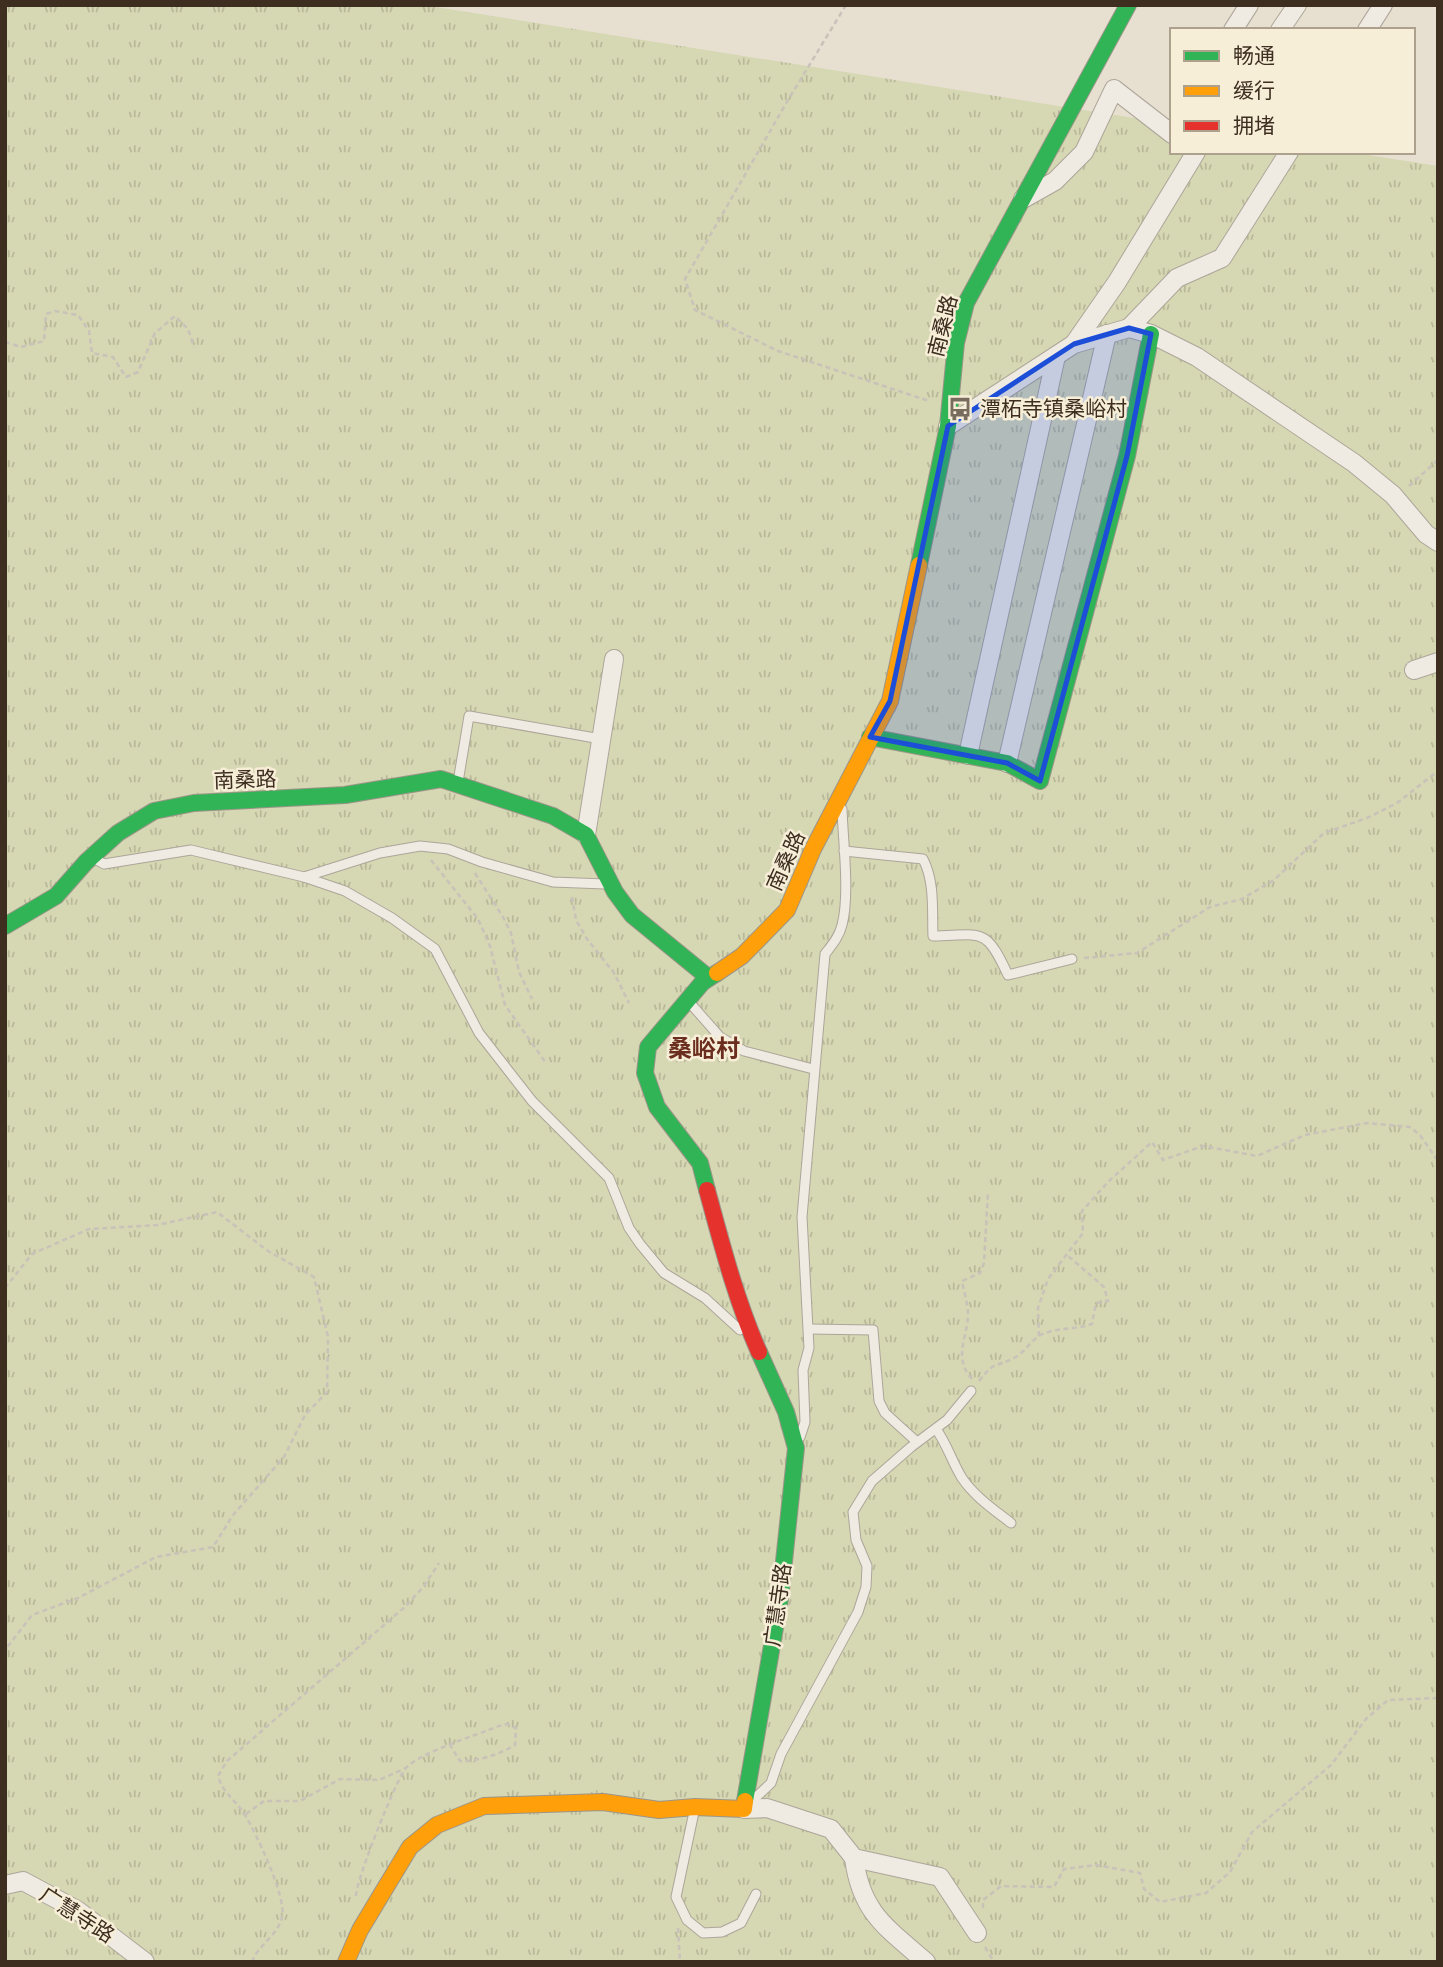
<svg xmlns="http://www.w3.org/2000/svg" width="1443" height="1967" viewBox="0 0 1443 1967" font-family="'Playfair Display','Noto Sans SC',serif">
<defs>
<pattern id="park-tufts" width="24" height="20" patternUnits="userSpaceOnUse" patternTransform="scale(1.75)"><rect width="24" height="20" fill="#d6d7b3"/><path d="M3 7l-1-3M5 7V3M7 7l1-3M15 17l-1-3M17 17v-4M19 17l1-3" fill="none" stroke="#b9b99a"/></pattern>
</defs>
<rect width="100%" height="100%" fill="#e7e0d1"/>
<!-- park -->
<polygon fill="url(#park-tufts)" points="5,5 423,5 1172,124 1172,152 1349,152 1438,166 1438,1962 5,1962"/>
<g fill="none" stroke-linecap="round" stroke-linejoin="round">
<!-- lane casing -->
<g stroke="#ada599" stroke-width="11">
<g id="lane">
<polyline points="458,782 469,716 601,739"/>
<path d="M844 851 923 859C935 882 932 911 933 936 983 935 985 926 1008 975L1072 959"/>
<polyline points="95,859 104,864 191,850 304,877 345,891 392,918 435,949 479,1033 532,1101 609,1178 629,1228 640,1244 664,1273 705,1298 740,1330"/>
<polyline points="304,877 380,853 420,846 448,849 482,862 553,882 605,884"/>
<polyline points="690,1003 720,1037 744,1051 813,1069"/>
<polyline points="809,1329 873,1330 879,1401 885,1413 917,1442"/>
<path d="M936 1429C947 1444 952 1462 962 1478 974 1496 993 1509 1011 1523"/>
<path d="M800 1437 805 1422 803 1370 809 1348 802 1217 825 954C832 945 839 937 842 925 850 895 843 841 842 809"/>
<polyline points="753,1800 771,1783 781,1754 858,1612 866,1587 867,1566 856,1540 853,1512 872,1481 911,1447 947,1420 971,1391"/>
<polyline points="694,1812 676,1897 687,1920 703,1933 722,1932 741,1923 756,1894"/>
</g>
</g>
<!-- street casing -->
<g stroke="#ada599" stroke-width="20">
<g id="street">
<polyline points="1233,30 1249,5"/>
<polyline points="1280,30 1297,5"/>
<polyline points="1367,30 1383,5"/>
<polyline points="1023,199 1055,181 1084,152 1114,89 1172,134"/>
<polyline points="1129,328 1177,278 1222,258 1289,152"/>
<polyline points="1074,344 1117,282 1196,152"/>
<polyline points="948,426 1074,344 1129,328 1151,334 1197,357 1354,463 1393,495 1426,534 1438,542"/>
<polyline points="1414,670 1438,662"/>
<polyline points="968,755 1056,356"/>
<polyline points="1007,763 1107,334"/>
<polyline points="586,835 614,659"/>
<polyline points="744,1809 767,1808 831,1829 854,1858 940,1877 977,1933"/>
<path d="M854 1858C861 1913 887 1928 926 1962"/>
<polyline points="5,1885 23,1881 77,1910 145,1962"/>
</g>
</g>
<!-- fast casing -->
<g stroke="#9c958a" stroke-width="18">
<g id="fast">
<polyline points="919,565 948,426 956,343 966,303 1128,5"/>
<polyline points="870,737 1007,763 1040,781 1127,456 1151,334"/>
<polyline points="5,926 56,896 86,862 118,833 154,811 194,803 345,795 441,779 553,816 586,835 615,892 632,915 709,978 717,973"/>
<polyline points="707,1190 700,1163 657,1107 645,1073 648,1047 702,983 709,978"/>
<polyline points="745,1801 780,1599 796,1448 786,1412 759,1352"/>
</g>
</g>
<!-- slow casing -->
<g stroke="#9c958a" stroke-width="18">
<g id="slow">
<polyline points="717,973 742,956 787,910 813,849 890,701 919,565"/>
<polyline points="346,1962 360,1930 410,1847 437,1825 484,1806 603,1802 659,1810 695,1807 744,1809 745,1801"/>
</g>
</g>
<!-- jam casing -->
<g stroke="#9c958a" stroke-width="18">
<path id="jam" d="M707 1190C722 1245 736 1300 759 1352"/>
</g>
<!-- path -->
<g stroke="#c8c2b9" stroke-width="2.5" stroke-dasharray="5 3.5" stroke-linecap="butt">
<polyline points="846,5 788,100 685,279 695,310 778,351 929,401"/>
<polyline points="5,342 21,347 44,341 46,314 55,311 78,315 89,331 92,353 113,357 126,377 138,372 155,333 175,316 188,329 194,347"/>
<polyline points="1409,486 1438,460"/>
<polyline points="431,860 478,919 490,946 505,1005 546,1063"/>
<polyline points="475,873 503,917 511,933 519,972 532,999"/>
<polyline points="572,897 576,920 587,939 614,973 629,1003"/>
<polyline points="1084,958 1137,953 1210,907 1242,899 1274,880 1324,833 1367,818 1397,803 1438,771"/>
<polyline points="5,1288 32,1254 89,1229 157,1225 217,1212 268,1251 314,1277 328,1337 327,1392 305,1415 284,1457 233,1515 213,1547 156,1557 78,1598 32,1615 5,1650"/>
<polyline points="1039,1336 1038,1308 1048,1279 1083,1233 1082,1211 1109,1181 1152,1142 1163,1160 1203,1146 1257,1156 1305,1135 1367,1123 1410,1127 1420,1135 1438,1161"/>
<path d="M972 1379C953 1358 967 1339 968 1315 968 1304 964 1292 962 1281L980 1273 984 1263 988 1192"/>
<path d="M979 1381C997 1358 994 1369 1014 1358 1024 1353 1030 1342 1039 1336 1054 1327 1075 1330 1092 1324L1096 1303 1108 1301 1104 1287 1067 1255"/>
<polyline points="246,1814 264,1801 300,1801 340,1779 379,1780 406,1768"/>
<path d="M356 1896C356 1880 395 1783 405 1769 418 1753 477 1735 499 1726L507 1724 516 1728 515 1745C498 1755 479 1761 460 1761L450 1745"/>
<polyline points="983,1908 983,1900 1001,1886 1054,1887 1064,1869 1096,1865 1140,1873 1144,1889 1160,1902 1206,1893 1230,1872 1252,1832 1331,1765 1366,1719 1388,1700 1438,1698"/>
<polyline points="678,1928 680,1962"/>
<polyline points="985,1947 994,1962"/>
<path d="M252 1962C258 1945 279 1934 282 1917 287 1898 256 1833 245 1815 236 1800 223 1794 218 1776L227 1761 406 1606 424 1586 439 1563"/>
</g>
<!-- lane -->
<use href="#lane" stroke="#efebe3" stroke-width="9"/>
<!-- street -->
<use href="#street" stroke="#efebe3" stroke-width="18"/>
<!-- fast -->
<use href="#fast" stroke="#30b455" stroke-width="16"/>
<!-- slow -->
<use href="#slow" stroke="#ff9f0a" stroke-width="16"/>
<!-- jam -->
<use href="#jam" stroke="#e5322d" stroke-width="16"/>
</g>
<!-- marked area -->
<path fill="#1d4ed8" fill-opacity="0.2" stroke="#1d4ed8" stroke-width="5" stroke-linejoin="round" d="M1129 328 1151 334 1127 456 1040 781 1007 763 870 737 890 701 948 426 1074 344Z"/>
<!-- icons -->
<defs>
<g id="bus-bare" transform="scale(1.89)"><path d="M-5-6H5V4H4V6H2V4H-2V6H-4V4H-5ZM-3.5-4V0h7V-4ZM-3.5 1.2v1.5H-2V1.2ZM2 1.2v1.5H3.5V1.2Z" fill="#786c5e" stroke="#f7eed8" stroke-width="2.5" paint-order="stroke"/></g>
</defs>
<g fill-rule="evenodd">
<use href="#bus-bare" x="960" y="409"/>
</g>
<g text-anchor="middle" stroke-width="5" stroke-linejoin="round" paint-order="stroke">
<!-- street labels -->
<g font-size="21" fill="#3d2e20" stroke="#f7eed8">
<text transform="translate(943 326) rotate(-76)" y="7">南桑路</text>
<text transform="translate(245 780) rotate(-2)" y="7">南桑路</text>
<text transform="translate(786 861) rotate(-66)" y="7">南桑路</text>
<text transform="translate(778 1605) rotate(-82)" y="7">广慧寺路</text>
<text transform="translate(77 1915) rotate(33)" y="7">广慧寺路</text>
</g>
<!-- poi labels -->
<g font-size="21" fill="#3d2e20" stroke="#f7eed8" text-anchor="start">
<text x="980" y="416">潭柘寺镇桑峪村</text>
</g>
<!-- quarter labels -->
<g font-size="24" font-weight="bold" fill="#6b2e1e" stroke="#f7eed8">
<text x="704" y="1057">桑峪村</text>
</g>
</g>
<!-- border -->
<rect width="1443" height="1967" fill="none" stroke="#3d2e20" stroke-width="14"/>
<!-- legend -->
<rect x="1170" y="28" width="245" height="126" fill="#f7eed8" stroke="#ada18e" stroke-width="2"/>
<rect x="1184" y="51" width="35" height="10" fill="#30b455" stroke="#ada18e" stroke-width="2"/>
<text x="1233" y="63" font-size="21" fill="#3d2e20">畅通</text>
<rect x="1184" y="86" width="35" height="10" fill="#ff9f0a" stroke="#ada18e" stroke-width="2"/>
<text x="1233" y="98" font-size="21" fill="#3d2e20">缓行</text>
<rect x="1184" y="121" width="35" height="10" fill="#e5322d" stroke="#ada18e" stroke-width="2"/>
<text x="1233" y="133" font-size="21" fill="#3d2e20">拥堵</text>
</svg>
